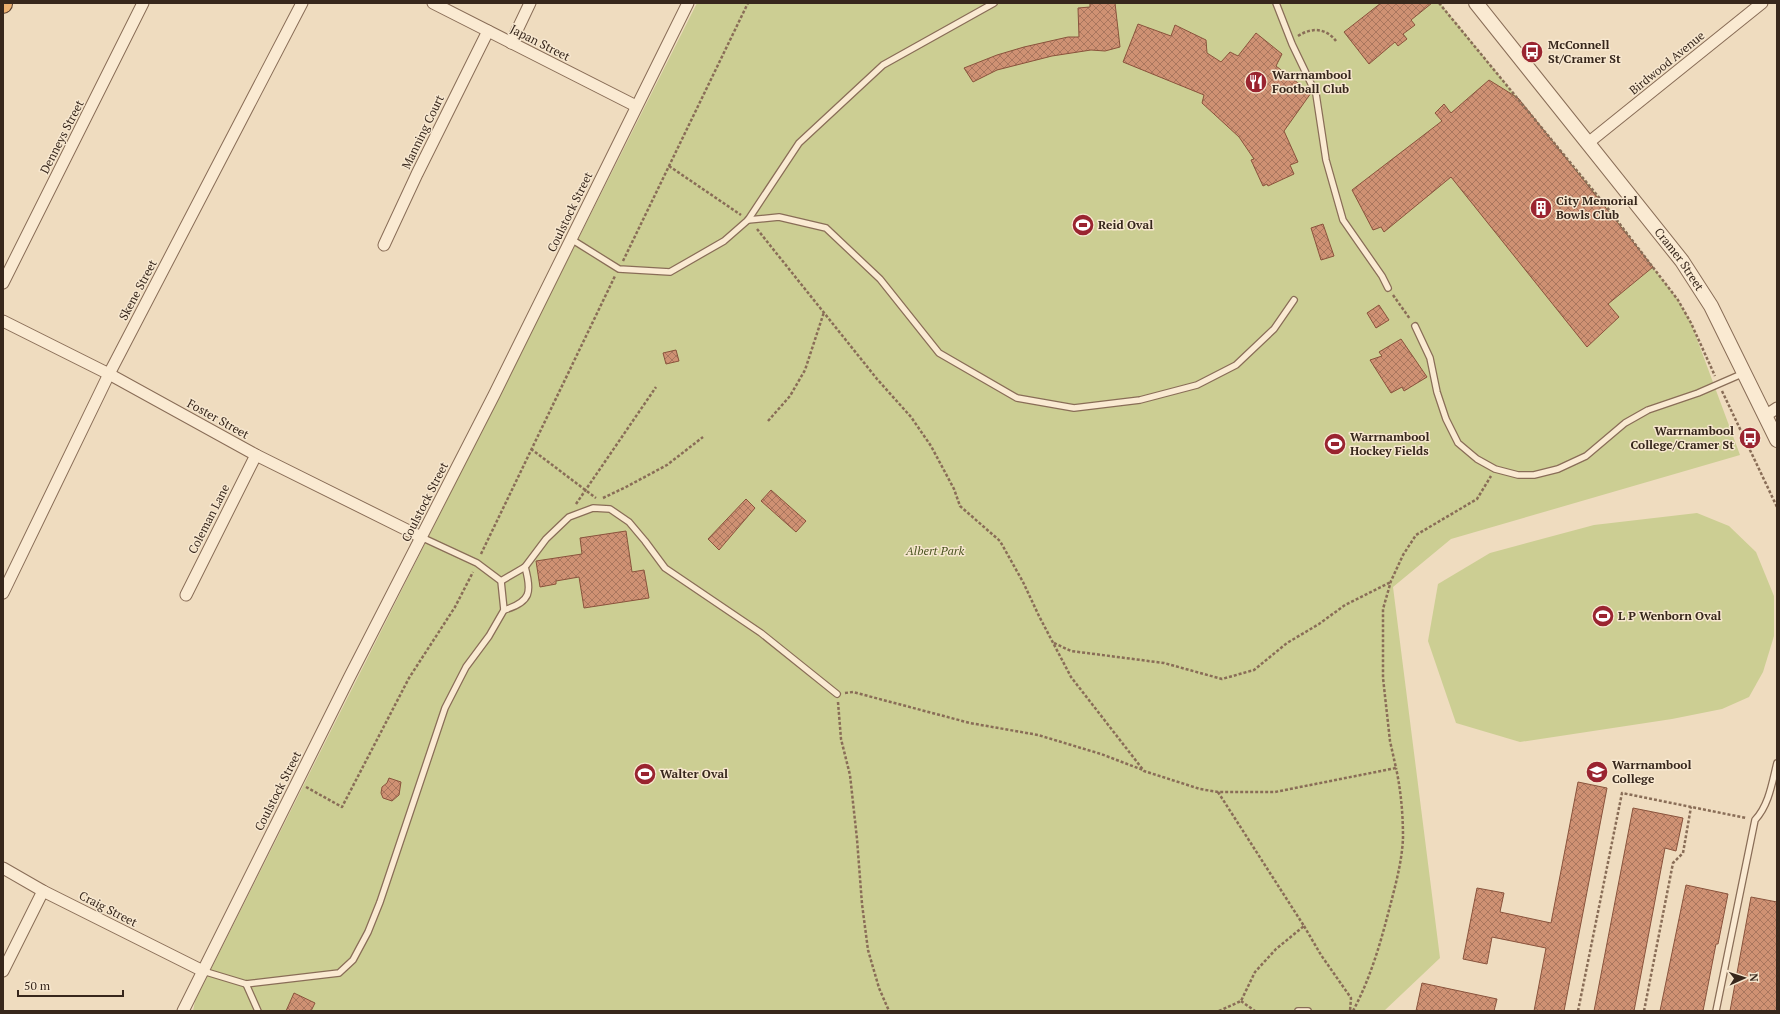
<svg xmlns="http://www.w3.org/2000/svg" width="1780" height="1014" viewBox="0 0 1780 1014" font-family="'PT Serif',serif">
<defs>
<pattern id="building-cross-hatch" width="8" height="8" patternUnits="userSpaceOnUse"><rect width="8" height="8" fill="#cf9173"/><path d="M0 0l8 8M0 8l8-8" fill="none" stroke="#a9765e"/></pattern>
</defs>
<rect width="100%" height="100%" fill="#efdcbf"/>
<!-- green -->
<g fill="#ccce93">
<polygon points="697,3 1440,3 1606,206 1678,300 1691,323 1740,455 1451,539 1393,587 1440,958 1384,1011 193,1011 195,1001"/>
<polygon points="1697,513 1729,526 1756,552 1774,596 1774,636 1763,672 1749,697 1722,709 1672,719 1520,742 1456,723 1428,641 1438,584 1490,553 1594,525"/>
</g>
<!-- building -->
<g fill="url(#building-cross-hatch)" stroke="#89533c">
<polygon points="1090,3 1115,3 1120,47 1105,51 1091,50 1052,56 997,70 973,82 964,68 997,55 1024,47 1068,37 1079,37 1078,8 1090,7"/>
<polygon points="1381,3 1432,3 1411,20 1415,25 1403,34 1407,39 1398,46 1395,42 1369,64 1344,32"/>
<polygon points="1138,24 1171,36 1175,25 1206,40 1207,53 1221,62 1230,52 1238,56 1256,33 1282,54 1276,66 1311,93 1284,131 1298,162 1290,165 1294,174 1268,186 1267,184 1263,186 1251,160 1254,159 1239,137 1202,103 1204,95 1123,62"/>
<polygon points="1489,80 1518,98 1653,267 1608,304 1619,317 1587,347 1451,177 1384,232 1381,227 1373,230 1352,190 1442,121 1435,113 1444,104 1451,113"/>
<polygon points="1323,224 1334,256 1321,260 1311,228"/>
<polygon points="1379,305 1389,320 1376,328 1367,313"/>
<polygon points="1401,339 1427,377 1404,391 1402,387 1391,393 1370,360 1382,356 1379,352"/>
<polygon points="676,350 679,361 666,364 663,353"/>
<polygon points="771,490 806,521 796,532 761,501"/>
<polygon points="746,499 755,508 719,550 708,539"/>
<polygon points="626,531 632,572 644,570 649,598 584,608 579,577 556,581 556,584 540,587 536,561 582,554 580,538"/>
<polygon points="389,778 401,782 399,795 392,801 383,798 381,793 382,787 387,783"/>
<polygon points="1578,782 1607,788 1564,1011 1534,1011 1546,948 1492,937 1487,964 1463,959 1477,888 1504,893 1500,912 1551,923"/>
<polygon points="1633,808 1683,818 1676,851 1665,848 1634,1011 1594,1011"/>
<polygon points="1686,885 1728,894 1718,944 1716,944 1703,1011 1660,1011"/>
<polygon points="1751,897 1777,902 1777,1011 1730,1011"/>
<polygon points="1422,983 1497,999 1494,1011 1416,1011"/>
<polygon points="294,993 315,1003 311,1011 286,1011"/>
</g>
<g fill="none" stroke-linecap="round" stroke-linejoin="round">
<!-- service casing -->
<g stroke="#896d57" stroke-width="8">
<g id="service">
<polyline points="1276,3 1292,44 1316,94 1326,160 1343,220 1382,276 1388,288"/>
<polyline points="748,220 779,217 826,228 880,279 939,353 1017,398 1074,408 1140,400 1197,385 1236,365 1274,329 1294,300"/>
<polyline points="571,239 619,269 670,272 724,241 748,220 799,143 883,65 994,3"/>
<polyline points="1415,326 1430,358 1437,392 1446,419 1458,443 1477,459 1495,469 1518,475 1534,475 1558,469 1586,456 1625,423 1648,410 1698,393 1744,373"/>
<polyline points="501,581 525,567 546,539 569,517 593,508 610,509 629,522 645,541 665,568 761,633 837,694"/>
<path d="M504 610C531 602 532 592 525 567"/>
<polyline points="203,971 246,984 339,973 353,960 368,932 380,902 445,708 466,667 489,636 504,610 501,581 477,563 421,537"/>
<polyline points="246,984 258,1011"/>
<polyline points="1298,1011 1308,1011"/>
<path d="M1716 1011 1755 820C1769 805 1772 783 1777 763"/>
</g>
</g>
<!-- minor casing -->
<g stroke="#896d57" stroke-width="13">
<g id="minor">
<polyline points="433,3 636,106"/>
<polyline points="511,43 530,3"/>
<polyline points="1588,143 1762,3"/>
<polyline points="384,245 417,174 488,31"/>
<polyline points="3,283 143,3"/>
<polyline points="3,321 109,374 256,455 421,537"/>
<polyline points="1765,416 1777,408"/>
<polyline points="3,593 109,374 302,3"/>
<polyline points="186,595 256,455"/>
<polyline points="3,868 43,891 203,971"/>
<polyline points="3,971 43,891"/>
<polyline points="183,1011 349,678 494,395 688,3"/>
</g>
</g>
<!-- tertiary casing -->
<g stroke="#896d57" stroke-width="16">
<g id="tertiary">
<path id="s1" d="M1476 3 1682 261 1711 306 1777 440"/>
</g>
</g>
<!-- trunk casing -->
<g stroke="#563b2b" stroke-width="20">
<polyline id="trunk" points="3,4 3,3"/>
</g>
<!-- path -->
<g stroke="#896d57" stroke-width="2.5" stroke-dasharray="3 2" stroke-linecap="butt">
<polyline points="1439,3 1606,206 1678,300 1691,323 1715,376"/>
<path d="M1298 36C1312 27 1326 28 1336 41"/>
<polyline points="669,166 741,215"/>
<polyline points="757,229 877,379 911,417 931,446 954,489 960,506 1000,541 1023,582 1039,616 1071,677 1144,771 1200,789 1218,792 1275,792 1396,768 1390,741 1383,678 1383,609 1391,581 1403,555 1416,535 1477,499 1491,476"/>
<polyline points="623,261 748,3"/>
<polyline points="1393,295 1410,319"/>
<polyline points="1722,391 1777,507"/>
<polyline points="768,421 790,396 805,370 824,312"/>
<polyline points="531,449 596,498"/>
<polyline points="603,498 626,487 667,465 703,437"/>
<polyline points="576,504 656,387"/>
<polyline points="481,554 615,276"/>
<polyline points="1054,643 1071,651 1164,663 1222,679 1254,670 1287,643 1319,624 1345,605 1391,582"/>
<polyline points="845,693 853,692 970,723 1038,735 1101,754 1143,770"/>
<polyline points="838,702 841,739 850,775 857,839 862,904 868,950 879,988 889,1011"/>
<polyline points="306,787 342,807 409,678 455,607 473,572"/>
<polyline points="1218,792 1304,926 1276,949 1255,972 1241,1001 1219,1011"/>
<polyline points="1304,926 1321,955 1351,998 1350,1011"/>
<polyline points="1241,1001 1255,1011"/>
<path d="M1353 1011C1370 979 1380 945 1389 910 1395 887 1402 862 1403 838 1403 814 1401 791 1396 768"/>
<polyline points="1578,1011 1622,793 1746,818"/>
<polyline points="1644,1011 1673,863 1683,853 1691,807"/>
</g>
<!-- service -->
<use href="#service" stroke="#faead2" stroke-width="5.5"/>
<!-- minor -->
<use href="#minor" stroke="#faead2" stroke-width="11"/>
<!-- tertiary -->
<use href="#tertiary" stroke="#faead2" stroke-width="14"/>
<!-- trunk -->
<use href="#trunk" stroke="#ecb070" stroke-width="18"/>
</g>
<!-- icons -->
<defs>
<g id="bus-disc" transform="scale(1.15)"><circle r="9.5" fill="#9a2430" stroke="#f7e7cf"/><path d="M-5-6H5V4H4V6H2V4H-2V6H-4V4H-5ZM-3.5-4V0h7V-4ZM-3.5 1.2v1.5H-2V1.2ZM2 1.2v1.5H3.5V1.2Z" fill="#fff"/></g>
<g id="restaurant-disc" transform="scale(1.15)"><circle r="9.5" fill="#9a2430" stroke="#f7e7cf"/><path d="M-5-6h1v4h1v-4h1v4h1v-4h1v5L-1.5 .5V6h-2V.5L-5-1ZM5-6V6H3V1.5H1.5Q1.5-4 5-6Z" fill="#fff"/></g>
<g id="building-disc" transform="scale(1.15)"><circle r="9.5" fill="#9a2430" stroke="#f7e7cf"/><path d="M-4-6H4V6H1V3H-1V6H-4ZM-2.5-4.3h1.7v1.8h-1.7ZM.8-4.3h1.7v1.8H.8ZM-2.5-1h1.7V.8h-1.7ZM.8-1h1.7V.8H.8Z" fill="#fff"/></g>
<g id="stadium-disc" transform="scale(1.15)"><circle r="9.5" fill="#9a2430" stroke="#f7e7cf"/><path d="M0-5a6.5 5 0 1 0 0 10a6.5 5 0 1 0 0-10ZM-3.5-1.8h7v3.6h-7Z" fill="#fff"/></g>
<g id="school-disc" transform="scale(1.15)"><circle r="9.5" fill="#9a2430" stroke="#f7e7cf"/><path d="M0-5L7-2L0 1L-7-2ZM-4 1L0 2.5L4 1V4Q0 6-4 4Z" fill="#fff"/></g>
</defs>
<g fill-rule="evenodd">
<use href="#bus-disc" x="1532" y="52"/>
<use href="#restaurant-disc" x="1256" y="82"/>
<use href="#building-disc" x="1541" y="208"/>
<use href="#stadium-disc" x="1083" y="225"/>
<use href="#bus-disc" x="1750" y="438"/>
<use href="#stadium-disc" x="1335" y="444"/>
<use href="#stadium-disc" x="1603" y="616"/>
<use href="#school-disc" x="1597" y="772"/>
<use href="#stadium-disc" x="645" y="774"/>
</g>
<g text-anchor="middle" stroke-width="3" stroke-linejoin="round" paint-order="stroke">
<!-- street labels -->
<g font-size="12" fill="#37271c" stroke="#f7e7cf">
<text transform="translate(540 43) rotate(27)" y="4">Japan Street</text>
<text transform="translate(1667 63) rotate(-39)" y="4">Birdwood Avenue</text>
<text transform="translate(423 132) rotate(-64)" y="4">Manning Court</text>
<text transform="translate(62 137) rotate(-63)" y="4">Denneys Street</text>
<text transform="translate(570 212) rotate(-64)" y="4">Coulstock Street</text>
<text dy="4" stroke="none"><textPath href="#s1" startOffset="327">Cramer Street</textPath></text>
<text transform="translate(138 290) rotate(-62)" y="4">Skene Street</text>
<text transform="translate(218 419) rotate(29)" y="4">Foster Street</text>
<text transform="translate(425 502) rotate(-63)" y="4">Coulstock Street</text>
<text transform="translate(209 519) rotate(-63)" y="4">Coleman Lane</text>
<text transform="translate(278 791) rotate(-63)" y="4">Coulstock Street</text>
<text transform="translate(108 909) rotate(27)" y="4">Craig Street</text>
</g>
<!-- poi labels -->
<g font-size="12" font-weight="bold" fill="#37271c" stroke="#f7e7cf" text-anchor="start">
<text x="1548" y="49">McConnell<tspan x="1548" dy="14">St/Cramer St</tspan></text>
<text x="1272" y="79">Warrnambool<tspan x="1272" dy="14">Football Club</tspan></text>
<text x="1556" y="205">City Memorial<tspan x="1556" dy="14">Bowls Club</tspan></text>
<text x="1098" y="229">Reid Oval</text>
<text x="1734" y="435" text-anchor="end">Warrnambool<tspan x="1734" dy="14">College/Cramer St</tspan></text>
<text x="1350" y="441">Warrnambool<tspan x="1350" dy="14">Hockey Fields</tspan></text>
<text x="1618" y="620">L P Wenborn Oval</text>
<text x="1612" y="769">Warrnambool<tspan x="1612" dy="14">College</tspan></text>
<text x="660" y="778">Walter Oval</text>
</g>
<!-- park labels -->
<g font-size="12" font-style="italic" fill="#4c5522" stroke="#f7e7cf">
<text x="935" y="555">Albert Park</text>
</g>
</g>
<!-- border -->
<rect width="1780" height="1014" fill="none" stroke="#37271c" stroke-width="8"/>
<!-- north arrow -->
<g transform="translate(1744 978) rotate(87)" stroke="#f7e7cf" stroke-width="3" paint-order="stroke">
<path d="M0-3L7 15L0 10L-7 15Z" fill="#37271c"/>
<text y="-6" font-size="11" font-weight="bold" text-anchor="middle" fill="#37271c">N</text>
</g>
<!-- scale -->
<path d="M18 990v6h105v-6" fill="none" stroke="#37271c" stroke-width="2"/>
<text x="24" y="990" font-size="12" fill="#37271c" stroke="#f7e7cf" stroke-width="3" paint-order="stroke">50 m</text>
</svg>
